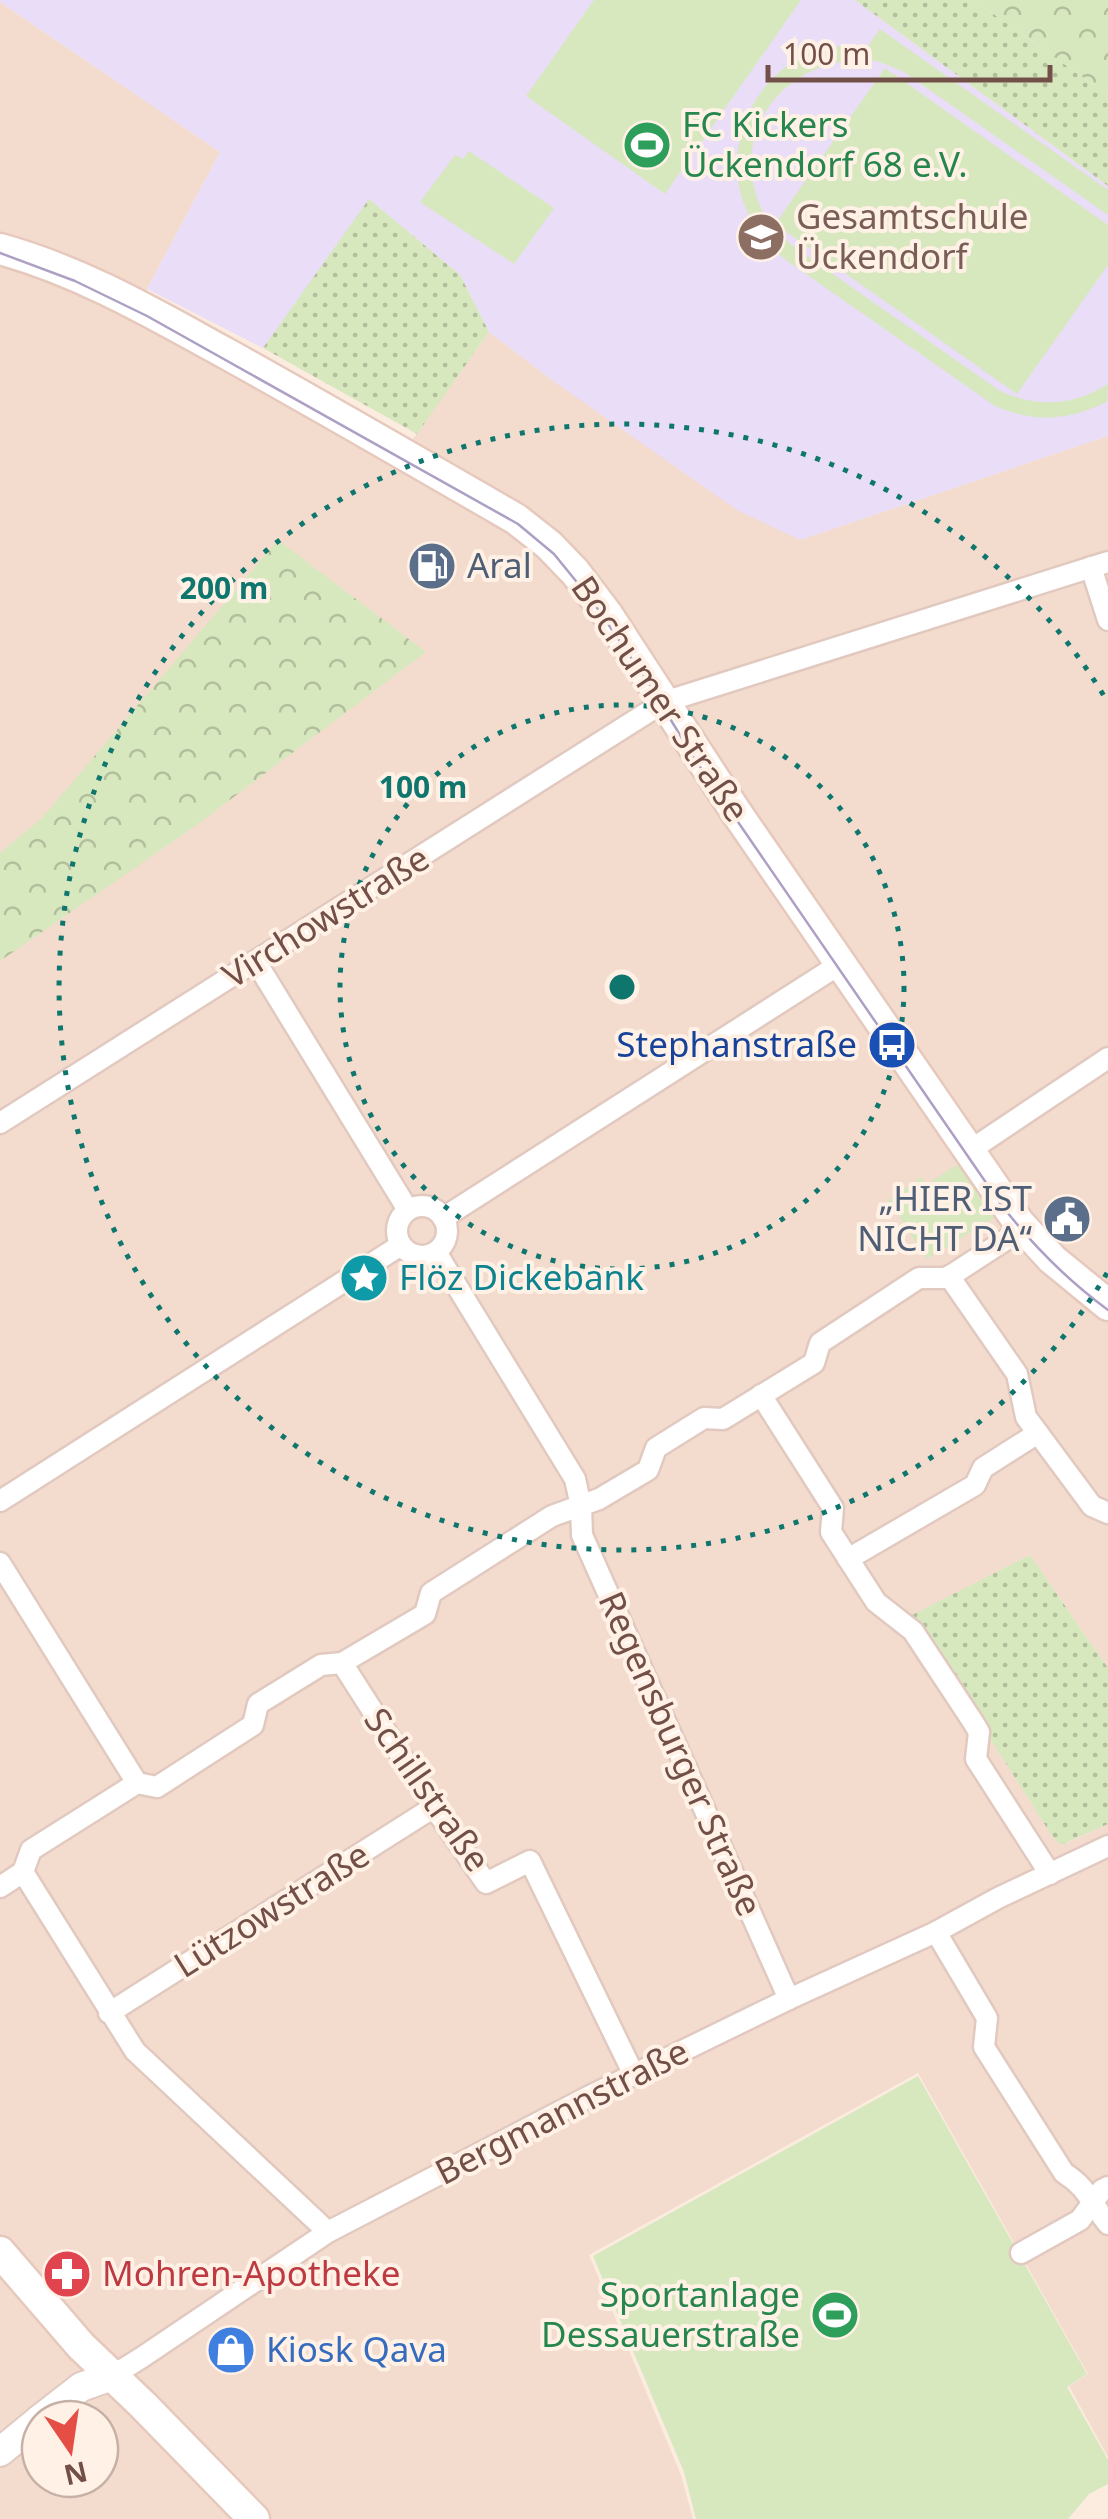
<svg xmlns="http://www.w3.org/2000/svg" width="1108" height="2519" viewBox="0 0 1108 2519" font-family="'Noto Sans',sans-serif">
<defs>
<pattern id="grass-dots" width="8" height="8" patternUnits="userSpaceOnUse" patternTransform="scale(2.5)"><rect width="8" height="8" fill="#d7e8bf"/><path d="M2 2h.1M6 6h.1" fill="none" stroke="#b3be9d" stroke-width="1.8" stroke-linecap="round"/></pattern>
<pattern id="forest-crowns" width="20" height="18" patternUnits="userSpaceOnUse" patternTransform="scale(2.5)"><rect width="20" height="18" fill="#d7e8bf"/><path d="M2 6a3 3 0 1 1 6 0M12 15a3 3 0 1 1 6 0" fill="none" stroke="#b3be9d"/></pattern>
</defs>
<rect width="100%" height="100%" fill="#fcece0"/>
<!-- residential -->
<path fill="#f3dcce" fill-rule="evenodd" d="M0 2 220 152 147 289 140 318 398 460 489 332 556 383 800 540 1108 436V1668L1030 1555 913 1615 1052 1836 1062 1845 1108 1824V2457L1069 2386 1088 2374 918 2073 589 2255 681 2475 693 2519H0ZM40 2419H100V2479H40Z"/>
<!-- education -->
<polygon fill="#e9ddf8" points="0,0 855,0 1108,186 1108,436 800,540 737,510 556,383 489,332 460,275 370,200 263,348 147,289 220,152 0,2"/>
<!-- grass -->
<g fill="url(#grass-dots)">
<polygon points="855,0 974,0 1108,95 1108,186"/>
<polygon points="369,199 460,275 489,332 417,434 263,348"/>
<polygon points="1030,1555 1108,1668 1108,1824 1061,1845 1052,1836 912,1615"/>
</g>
<!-- forest -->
<g fill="url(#forest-crowns)">
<polygon points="974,0 1108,0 1108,95"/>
<polygon points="278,540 426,652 194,827 0,961 0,853 42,818"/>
</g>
<!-- garden -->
<g fill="#d7e8bf">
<polygon points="594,0 801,0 665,194 526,96"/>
<path d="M880 29 1108 190V215L904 72C892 67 879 60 867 60 784 57 725 134 763 212 769 226 782 236 793 246L1000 391C1037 408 1073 406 1108 384L1107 402C1066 421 1037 423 995 406L783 258C768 244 754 228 746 209 720 149 753 73 815 51 832 45 851 45 868 46Z"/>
<polygon points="885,68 1108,225 1108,265 1017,394 775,224"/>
<polygon points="469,151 554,208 514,264 420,202 455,155 463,159"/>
<polygon points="958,1164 994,1218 927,1259 888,1200 921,1177 926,1185"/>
<polygon points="918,2076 1087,2374 1067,2387 1108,2460 1108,2484 1089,2494 1068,2519 696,2519 684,2472 593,2256"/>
</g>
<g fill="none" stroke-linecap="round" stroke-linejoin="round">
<!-- minor casing -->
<g stroke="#e1c9bf" stroke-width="25">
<g id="minor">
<polyline points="1091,567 1108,620"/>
<polyline points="256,962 408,1210"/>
<polyline points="0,1123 664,702 1108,562"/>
<polyline points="969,1151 1108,1058"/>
<circle cx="422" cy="1231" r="25"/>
<polyline points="443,1218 840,964"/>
<polyline points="436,1252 575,1479 581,1506 582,1535 789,1999"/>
<polyline points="949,1276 1017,1374 1026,1417 1092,1506 1108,1513"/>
<polyline points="761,1395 833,1508 831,1532 876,1602 913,1631 973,1722 979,1732 976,1759 1050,1874"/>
<polyline points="0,1501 401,1245"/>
<polyline points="848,1559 975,1485 983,1468 1038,1433"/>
<polyline points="0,1563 137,1783"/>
<polyline points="342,1663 434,1807 486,1883 530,1861 634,2075"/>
<polyline points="23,1872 135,2051 328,2232"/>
<polyline points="0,1887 23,1872 31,1850 137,1783 157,1787 253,1725 258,1704 321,1665 342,1663 425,1614 431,1593 552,1516 599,1499 648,1470 656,1448 704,1418 723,1419 814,1363 820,1343 919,1278 947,1278 1024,1228"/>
<path d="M936 1932 987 2018 984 2047 1064 2173C1087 2187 1091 2203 1108 2224"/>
<polyline points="109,2013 434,1807"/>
<polyline points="1021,2253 1080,2220 1102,2190 1108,2187"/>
<polyline points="112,2376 141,2358 328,2232 590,2096 789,1999 936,1932 998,1898 1108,1846"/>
</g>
</g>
<!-- tertiary casing -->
<g stroke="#e1c9bf" stroke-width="32">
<g id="tertiary">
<polyline points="40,2419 81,2387 112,2376"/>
<polyline points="0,2452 40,2419"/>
</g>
</g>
<!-- secondary casing -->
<g stroke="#e6c9bc" stroke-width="35">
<g id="secondary">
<path d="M0 249C83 272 154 314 229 355 326 409 421 464 516 519L549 545 575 572 607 614 734 809 1019 1223 1052 1259 1108 1305"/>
<polyline points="0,2252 81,2346 143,2405 254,2519"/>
</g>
</g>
<!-- minor -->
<use href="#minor" stroke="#fff" stroke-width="20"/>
<!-- tertiary -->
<use href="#tertiary" stroke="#fff" stroke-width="28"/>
<!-- secondary -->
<use href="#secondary" stroke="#fff" stroke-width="30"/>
<!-- tram -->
<path stroke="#ada0c4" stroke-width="2.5" d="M0 253 75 281 147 316 518 524 554 554 593 602 649 684 694 758 1000 1203C1032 1245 1066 1279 1108 1310"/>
</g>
<!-- distance rings -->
<g fill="none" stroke="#0f766e" stroke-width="5" stroke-dasharray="5 10">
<circle cx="622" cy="987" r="282"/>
<path d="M1107 1273A563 563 0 1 1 1107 701"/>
</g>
<!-- icons -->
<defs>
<g id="stadium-disc" transform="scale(2.5)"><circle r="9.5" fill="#2e9e5b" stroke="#fff1e6"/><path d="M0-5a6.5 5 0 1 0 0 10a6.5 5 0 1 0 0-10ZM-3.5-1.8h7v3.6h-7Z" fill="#fff"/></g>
<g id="school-disc" transform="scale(2.5)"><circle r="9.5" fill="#8d6e63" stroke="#fff1e6"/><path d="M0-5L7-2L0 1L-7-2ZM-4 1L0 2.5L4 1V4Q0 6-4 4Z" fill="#fff"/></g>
<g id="fuel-disc" transform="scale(2.5)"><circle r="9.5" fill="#5c6f8a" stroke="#fff1e6"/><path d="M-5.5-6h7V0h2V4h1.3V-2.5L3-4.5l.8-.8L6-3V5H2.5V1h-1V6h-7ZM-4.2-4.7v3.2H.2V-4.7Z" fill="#fff"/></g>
<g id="bus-disc" transform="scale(2.5)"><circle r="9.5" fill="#1a4fb4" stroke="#fff1e6"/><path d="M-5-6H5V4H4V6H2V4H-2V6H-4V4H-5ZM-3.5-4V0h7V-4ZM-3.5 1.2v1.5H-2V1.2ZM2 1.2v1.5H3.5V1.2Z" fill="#fff"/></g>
<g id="civic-disc" transform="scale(2.5)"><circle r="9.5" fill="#5c6f8a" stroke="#fff1e6"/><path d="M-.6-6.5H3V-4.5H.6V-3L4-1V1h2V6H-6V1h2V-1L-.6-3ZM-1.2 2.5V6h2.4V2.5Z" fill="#fff"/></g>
<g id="sight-disc" transform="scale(2.5)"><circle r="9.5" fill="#0f9aa8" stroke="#fff1e6"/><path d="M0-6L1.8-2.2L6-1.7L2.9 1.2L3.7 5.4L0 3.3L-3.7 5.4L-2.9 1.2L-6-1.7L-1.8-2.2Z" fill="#fff"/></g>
<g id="pharmacy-disc" transform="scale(2.5)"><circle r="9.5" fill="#e0444e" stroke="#fff1e6"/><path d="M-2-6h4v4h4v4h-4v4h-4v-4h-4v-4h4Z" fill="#fff"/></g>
<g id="shop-disc" transform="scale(2.5)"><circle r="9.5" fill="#3f7fe0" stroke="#fff1e6"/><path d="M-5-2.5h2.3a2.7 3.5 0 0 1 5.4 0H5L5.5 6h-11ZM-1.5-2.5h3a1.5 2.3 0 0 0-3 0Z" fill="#fff"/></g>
</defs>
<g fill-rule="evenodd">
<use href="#stadium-disc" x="647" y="145"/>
<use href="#school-disc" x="761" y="237"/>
<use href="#fuel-disc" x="432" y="566"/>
<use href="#bus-disc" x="892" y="1045"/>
<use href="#civic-disc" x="1067" y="1219"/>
<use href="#sight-disc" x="364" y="1278"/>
<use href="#pharmacy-disc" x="67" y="2274"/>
<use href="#stadium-disc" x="835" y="2315"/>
<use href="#shop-disc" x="231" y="2350"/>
</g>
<g text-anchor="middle" stroke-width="8" stroke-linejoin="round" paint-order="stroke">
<!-- leisure labels -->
<g font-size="35" fill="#27864d" stroke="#fff1e6" text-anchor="start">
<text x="682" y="137">FC Kickers<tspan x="682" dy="40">Ückendorf 68 e.V.</tspan></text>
<text x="800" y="2307" text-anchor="end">Sportanlage<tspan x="800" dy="40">Dessauerstraße</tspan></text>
</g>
<!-- education labels -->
<g font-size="35" fill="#785e54" stroke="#fff1e6" text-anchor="start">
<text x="796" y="229">Gesamtschule<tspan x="796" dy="40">Ückendorf</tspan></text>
</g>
<!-- service labels -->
<g font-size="35" fill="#4e5e75" stroke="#fff1e6" text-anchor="start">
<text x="467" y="578">Aral</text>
<text x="1032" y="1211" text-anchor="end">„HIER IST<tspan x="1032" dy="40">NICHT DA“</tspan></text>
</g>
<!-- street labels -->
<g font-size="35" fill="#725048" stroke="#fff1e6">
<text transform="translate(660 699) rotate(56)" y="12">Bochumer Straße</text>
<text transform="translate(326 917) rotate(-32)" y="12">Virchowstraße</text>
<text transform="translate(680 1754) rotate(66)" y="12">Regensburger Straße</text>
<text transform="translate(427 1790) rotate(55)" y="12">Schillstraße</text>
<text transform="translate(272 1910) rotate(-32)" y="12">Lützowstraße</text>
<text transform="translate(562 2112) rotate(-27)" y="12">Bergmannstraße</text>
</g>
<!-- transit labels -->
<g font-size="35" fill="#164399" stroke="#fff1e6" text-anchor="end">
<text x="857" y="1057">Stephanstraße</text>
</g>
<!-- culture labels -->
<g font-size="35" fill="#0d838f" stroke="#fff1e6" text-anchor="start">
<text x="399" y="1290">Flöz Dickebank</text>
</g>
<!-- health labels -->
<g font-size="35" fill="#be3a42" stroke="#fff1e6" text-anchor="start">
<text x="102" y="2286">Mohren-Apotheke</text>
</g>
<!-- shop labels -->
<g font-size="35" fill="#366cbe" stroke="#fff1e6" text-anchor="start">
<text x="266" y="2362">Kiosk Qava</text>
</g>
</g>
<circle cx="622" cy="987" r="15" fill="#0f766e" stroke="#fff1e6" stroke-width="5"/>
<g font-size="30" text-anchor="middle" font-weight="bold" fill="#0f766e" stroke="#fff1e6" stroke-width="8" stroke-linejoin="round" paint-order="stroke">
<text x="224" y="599">200 m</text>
<text x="423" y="798">100 m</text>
</g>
<!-- north arrow -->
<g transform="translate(70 2449) rotate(167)"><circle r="48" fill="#fff1e6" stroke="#c7b1a7" stroke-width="2.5"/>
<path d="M0-8L18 38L0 25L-18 38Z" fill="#e54e45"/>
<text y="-15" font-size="28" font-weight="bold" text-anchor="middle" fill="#725048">N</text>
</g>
<!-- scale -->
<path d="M768 65v15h282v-15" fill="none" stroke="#725048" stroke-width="5"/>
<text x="783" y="65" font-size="30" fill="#725048" stroke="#fff1e6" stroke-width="8" paint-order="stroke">100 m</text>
</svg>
